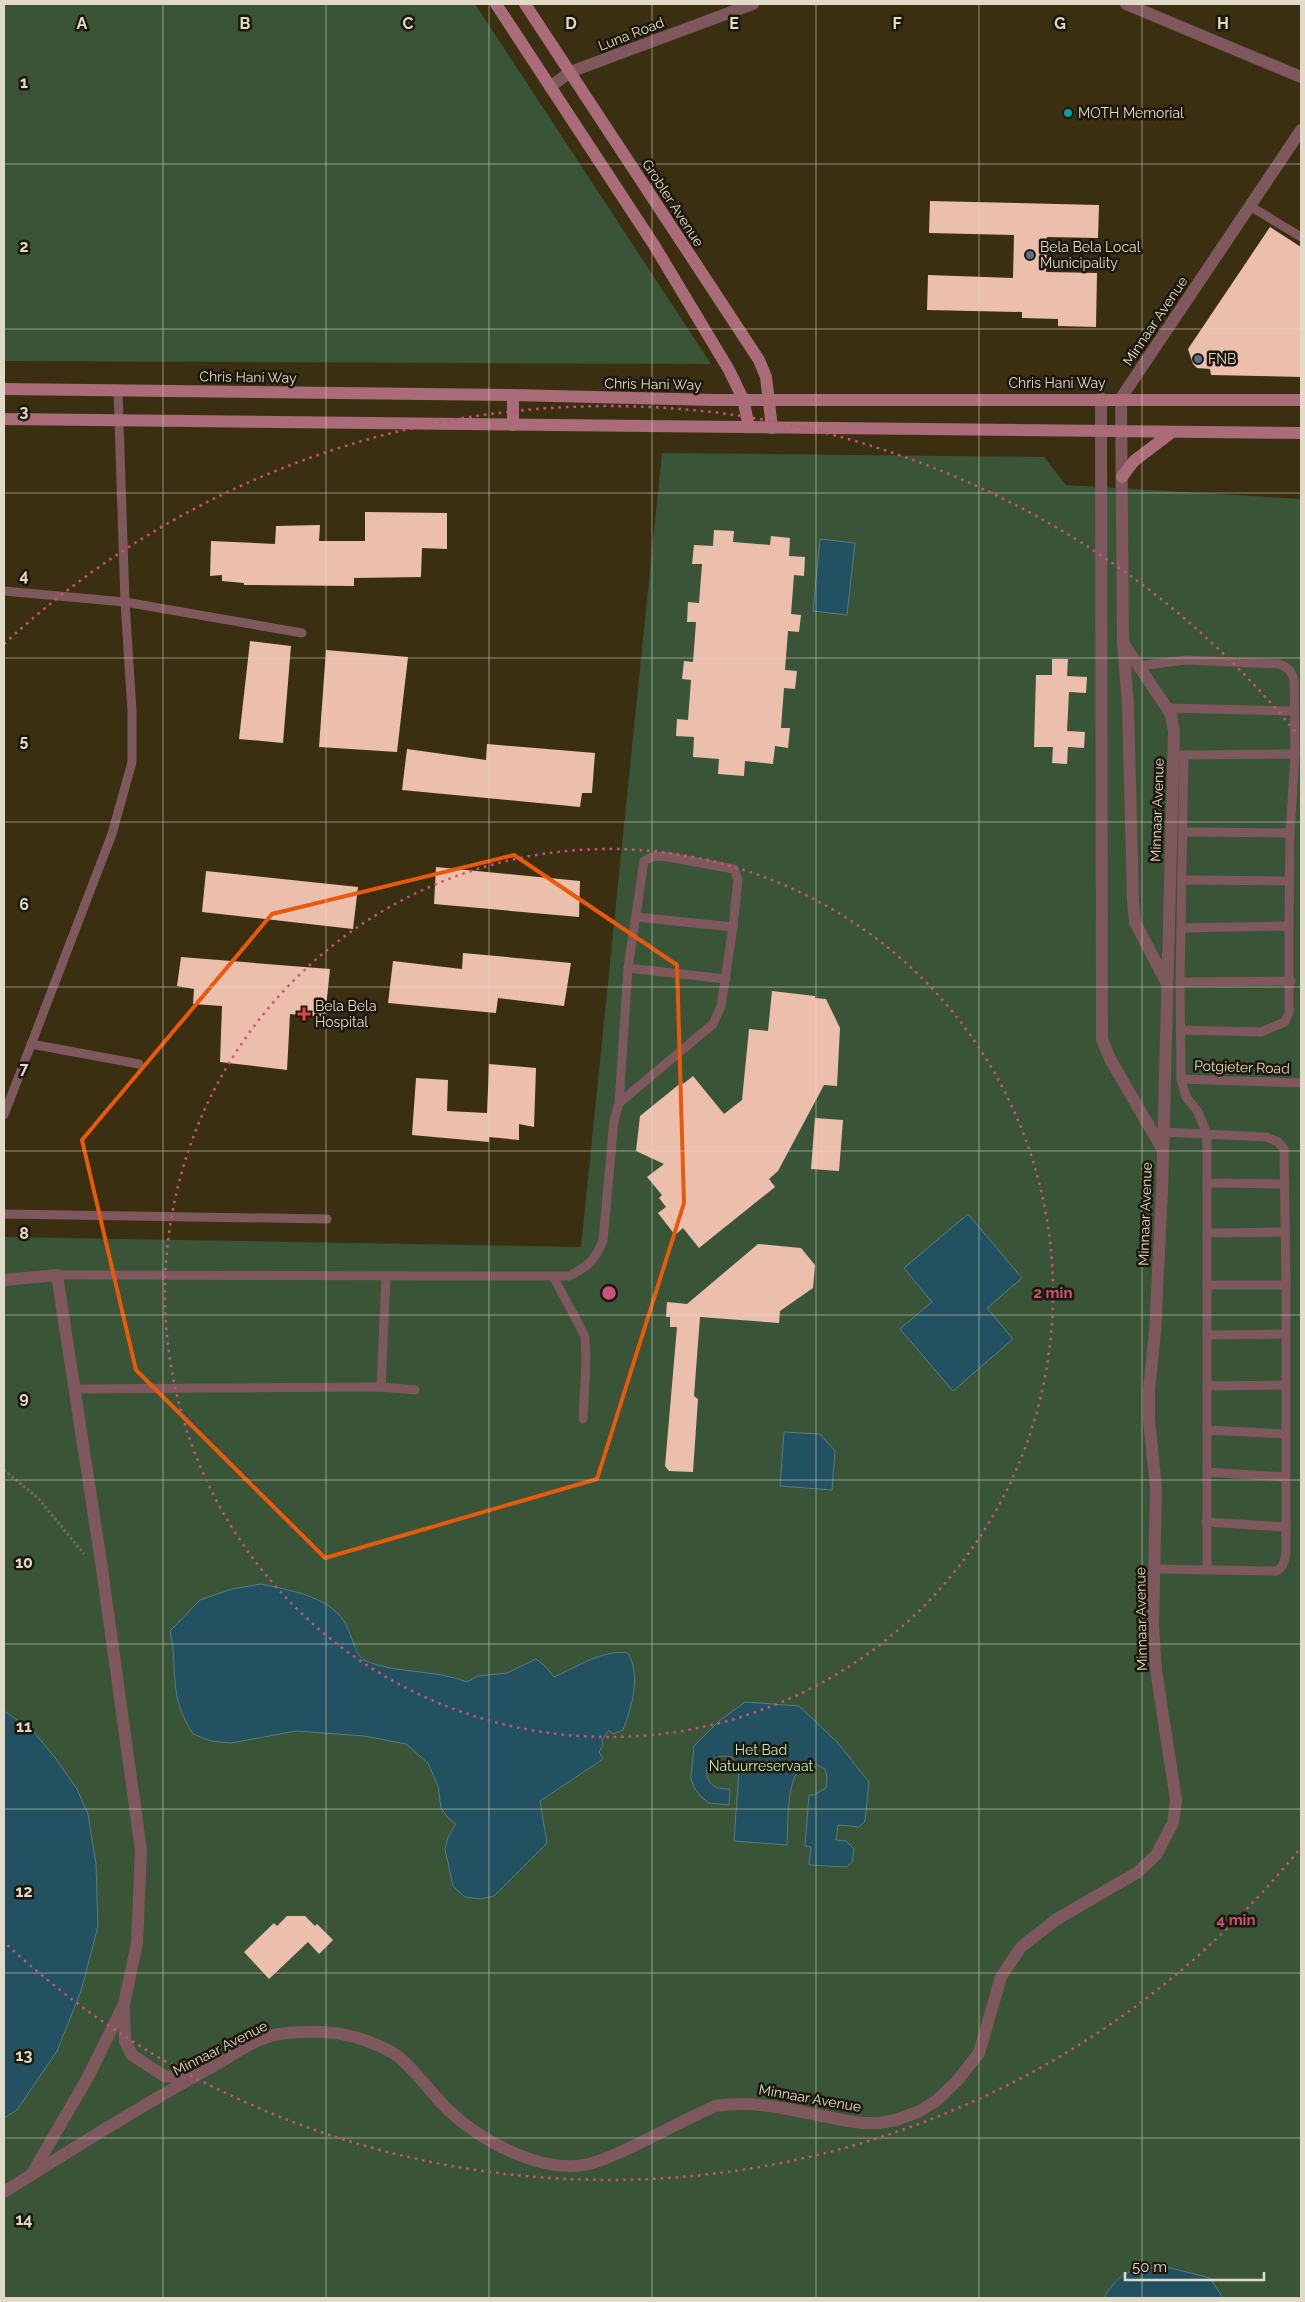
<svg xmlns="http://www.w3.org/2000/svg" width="1305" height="2302" viewBox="0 0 1305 2302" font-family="Raleway,sans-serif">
<rect width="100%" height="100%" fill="#3b2f11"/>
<!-- green -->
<g fill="#395437">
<polygon points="4,4 475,4 711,364 4,361"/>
<polygon points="662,453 1044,457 1066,485 1301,499 1301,2298 4,2298 4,1237 581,1247"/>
</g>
<!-- water -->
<g fill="#225262" stroke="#5b7b81">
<polygon points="820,539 855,543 847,615 813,611"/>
<polygon points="968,1214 1022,1278 987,1308 1013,1339 953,1391 900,1329 932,1302 904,1268"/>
<polygon points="784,1432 820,1434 835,1451 832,1490 780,1486"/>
<path d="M261 1584C289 1590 327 1596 344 1621 351 1631 355 1657 366 1661 397 1674 434 1669 467 1682L478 1676 507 1673 536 1659 545 1666 554 1677C577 1667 603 1649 628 1653 641 1676 632 1706 623 1730L613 1734 609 1730 602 1740 603 1745 599 1752 603 1759 540 1801 547 1843 494 1896 481 1899 465 1897 453 1886 445 1849 448 1837 456 1824 449 1819 441 1808 438 1786 428 1763 406 1744 364 1736 296 1731 231 1743 211 1741 193 1734C188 1725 182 1715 179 1705 172 1681 176 1656 170 1631L200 1600 232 1589Z"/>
<path d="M745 1702 799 1706 837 1742 869 1782 865 1821 859 1827 838 1825 836 1840 846 1841 854 1849 852 1862 847 1867 809 1865 811 1847 805 1846 809 1795H814L826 1788 827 1777 825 1769C783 1744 789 1822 787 1845L734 1841 739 1769 732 1757C702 1750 700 1782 718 1788 722 1789 727 1789 730 1789L729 1805 709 1803 700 1796 694 1787 691 1778 694 1746 719 1721Z"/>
<polygon points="4,1711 33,1731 56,1759 77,1789 88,1814 96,1864 98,1926 81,1991 57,2051 17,2110 4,2118"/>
<path d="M1139 2268H1171L1210 2278 1223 2298H1104C1113 2282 1121 2274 1139 2268Z"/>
</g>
<!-- building -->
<g fill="#ecbfad">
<polygon points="930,201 1099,205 1098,238 1047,237 1046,272 1097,273 1096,327 1058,326 1058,319 1022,318 1022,312 927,310 928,275 1013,278 1014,235 929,233"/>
<polygon points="1270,227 1301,247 1301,377 1211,375 1210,369 1197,368 1193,364 1188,349"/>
<polygon points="365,512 447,513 447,549 422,548 421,577 354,578 354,586 244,585 244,583 222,581 222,575 210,576 211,541 275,544 276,526 320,525 319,541 365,541"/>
<polygon points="714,530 734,531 733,542 770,545 771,536 790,538 789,556 805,557 804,576 794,575 791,614 801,615 799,632 788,631 785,670 797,671 795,689 784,688 781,728 790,728 788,748 775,746 773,764 745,761 744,776 718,774 719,759 693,757 694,737 676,736 677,719 688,720 691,680 682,679 684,661 693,662 696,622 687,622 688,602 699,603 702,564 692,564 694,545 713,546"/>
<polygon points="250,641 291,646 283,743 239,739"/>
<polygon points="326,650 408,657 397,752 319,747"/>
<polygon points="1052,659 1068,659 1067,676 1087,677 1086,693 1069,692 1067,731 1085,732 1084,748 1068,747 1067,764 1052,763 1053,747 1034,747 1036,675 1052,675"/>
<polygon points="487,744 595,753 592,793 582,793 580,807 402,790 407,749 486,760"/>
<polygon points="436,867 580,881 579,917 434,904"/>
<polygon points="206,871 358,887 353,929 202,912"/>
<polygon points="463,953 571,963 564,1006 498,998 496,1013 388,1003 393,961 462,969"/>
<polygon points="181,957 330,969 325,1017 290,1014 287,1070 220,1062 222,1006 193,1004 194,989 177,986"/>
<polygon points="772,991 815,996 815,998 826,999 840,1028 837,1086 824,1085 778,1171 769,1179 775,1187 699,1248 683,1228 675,1235 658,1213 666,1207 659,1198 662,1195 647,1177 664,1164 636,1151 640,1116 682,1082 683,1084 693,1076 724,1114 742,1100 749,1029 768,1031"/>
<polygon points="489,1064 536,1068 534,1127 519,1124 519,1140 489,1137 489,1142 412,1135 416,1078 448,1080 447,1111 487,1113"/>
<polygon points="815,1118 843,1120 839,1171 811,1169"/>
<polygon points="758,1244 801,1248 815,1265 813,1288 780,1311 779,1323 700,1317 694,1396 698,1399 693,1472 669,1471 665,1466 677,1327 670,1327 670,1317 666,1317 667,1302 687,1304"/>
<polygon points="287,1916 305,1916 315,1926 317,1924 333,1940 319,1954 308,1942 269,1979 244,1952 274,1923 277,1926"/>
</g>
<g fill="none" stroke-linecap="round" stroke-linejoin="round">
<!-- path -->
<polyline stroke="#766b52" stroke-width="3" stroke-dasharray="2.5 2.5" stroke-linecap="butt" points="4,1470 39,1499 84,1554"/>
<!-- service -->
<g stroke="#7f585e" stroke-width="9">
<polyline points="1250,206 1301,237"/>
<polyline points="4,591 125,602 302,633"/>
<path d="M1138 666 1186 660 1279 664C1288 667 1292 671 1294 681L1295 754 1290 833 1289 926V1013L1285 1022 1261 1032 1180 1030"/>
<polyline points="1167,708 1294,711"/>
<polyline points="1179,755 1295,754"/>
<polyline points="1184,756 1180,982 1181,1079 1186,1097 1198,1112 1207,1134 1207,1570"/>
<polyline points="1183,832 1290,833"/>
<polyline points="1182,880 1289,881"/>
<polyline points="636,917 733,927"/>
<polyline points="1181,928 1289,926"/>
<polyline points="628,968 726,979"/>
<polyline points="1180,982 1291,981"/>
<polyline points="31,1044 139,1064"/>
<polyline points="1181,1079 1301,1083"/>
<polyline points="4,1115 112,834 132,762 132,711 125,602 118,391"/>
<polyline points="1207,1183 1285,1184"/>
<polyline points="4,1214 327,1219"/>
<polyline points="1207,1233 1285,1232"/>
<path d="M57 1275 569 1276C589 1266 594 1261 603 1241L614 1120 619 1103 713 1024 721 1006 733 927 738 880 734 869 663 856 652 857 644 861 628 968 619 1103"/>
<polyline points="553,1276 585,1336 586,1362 583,1419"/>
<polyline points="1207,1285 1286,1285"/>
<polyline points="1207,1335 1285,1334"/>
<polyline points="1207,1386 1285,1385"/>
<polyline points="381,1387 386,1276"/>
<polyline points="74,1389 381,1387 415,1390"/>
<polyline points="1207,1430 1285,1434"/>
<polyline points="1207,1472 1285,1477"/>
<polyline points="1206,1522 1286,1527"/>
<path d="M1155 1569 1277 1571C1290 1563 1285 1540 1286 1527V1285L1284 1149 1278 1142 1266 1137 1163 1132"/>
</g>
<!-- minor -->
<g stroke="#7f585e" stroke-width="12">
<polyline points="1126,4 1301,77"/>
<polyline points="550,87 570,72 753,4"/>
<polyline points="1101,398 1102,1039 1110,1059 1163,1150"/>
<polyline points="1166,982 1135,922 1133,900 1128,705 1123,643 1121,398 1301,130"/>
<polyline points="4,1280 57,1275 101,1562 141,1850 137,1943 124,2004 88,2077 33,2172"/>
<polyline points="124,2009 125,2041 132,2055 164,2076 193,2078"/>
<path d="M4 2192C74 2148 144 2104 217 2064 235 2054 258 2037 279 2034 322 2029 354 2031 393 2053 408 2061 432 2094 446 2108 479 2140 542 2175 589 2164 614 2157 637 2144 660 2133 678 2123 697 2115 715 2106 766 2098 812 2117 862 2123H879L896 2120 918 2112 936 2101 957 2081 979 2053 1001 1977 1021 1947 1057 1919 1138 1872 1156 1855 1173 1823 1176 1800 1156 1670 1153 1626 1156 1487 1149 1420V1390L1155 1332 1162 1191 1174 731 1171 715 1167 708 1123 643"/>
</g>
<!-- secondary -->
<g stroke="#aa6c78" stroke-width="12">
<polyline points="496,4 654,245 729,370 743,399 749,427"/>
<polyline points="525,4 759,360 766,377 772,428"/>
<polyline points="4,389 513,395 715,400 1301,400"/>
<polyline points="4,419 1301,433"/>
<polyline points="513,425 513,395"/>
<polyline points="1122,477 1134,461 1172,432"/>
</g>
</g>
<!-- marked area -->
<path fill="none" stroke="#e8590c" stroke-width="4" stroke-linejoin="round" d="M514 855 677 965 684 1203 597 1479 325 1558 136 1370 82 1140 272 914Z"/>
<!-- grid -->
<path fill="none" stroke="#e1dac9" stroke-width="1" stroke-opacity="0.55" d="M163 4V2298M326 4V2298M489 4V2298M652 4V2298M816 4V2298M979 4V2298M1142 4V2298M4 164H1301M4 329H1301M4 493H1301M4 658H1301M4 822H1301M4 987H1301M4 1151H1301M4 1315H1301M4 1480H1301M4 1644H1301M4 1809H1301M4 1973H1301M4 2138H1301"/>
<!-- distance rings -->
<g fill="none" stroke="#cb527c" stroke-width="2.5" stroke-dasharray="2.5 5">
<circle cx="609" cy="1293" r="444"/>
<path d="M1298 1851A887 887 0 0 1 4 1942M4 644A887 887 0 0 1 1298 735"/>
</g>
<!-- markers -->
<circle fill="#0f9aa8" stroke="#1d180b" stroke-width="2" cx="1068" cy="113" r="5"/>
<g fill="#5c6f8a" stroke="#1d180b" stroke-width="2">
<circle cx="1030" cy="255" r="5"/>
<circle cx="1198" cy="359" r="5"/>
</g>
<path fill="#e0444e" stroke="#1d180b" stroke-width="2" d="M301.5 1006.5h5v5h5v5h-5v5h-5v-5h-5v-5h5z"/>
<g text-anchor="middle" stroke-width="5" stroke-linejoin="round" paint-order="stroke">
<!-- street labels -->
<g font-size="14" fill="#e1dac9" stroke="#1d180b">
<text transform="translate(631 34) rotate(-21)" y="5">Luna Road</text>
<text transform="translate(673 203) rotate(57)" y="5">Grobler Avenue</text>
<text transform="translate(1155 321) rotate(-56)" y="5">Minnaar Avenue</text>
<text transform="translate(248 377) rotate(1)" y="5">Chris Hani Way</text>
<text x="1057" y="388">Chris Hani Way</text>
<text transform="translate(653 384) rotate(1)" y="5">Chris Hani Way</text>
<text transform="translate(1157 810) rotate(-88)" y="5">Minnaar Avenue</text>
<text transform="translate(1242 1067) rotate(2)" y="5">Potgieter Road</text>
<text transform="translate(1145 1214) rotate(-88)" y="5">Minnaar Avenue</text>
<text transform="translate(1141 1619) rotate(-91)" y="5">Minnaar Avenue</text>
<text transform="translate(220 2048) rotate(-27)" y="5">Minnaar Avenue</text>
<text transform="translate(810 2098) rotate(10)" y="5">Minnaar Avenue</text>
</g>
<!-- poi labels -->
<g font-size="14" fill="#e1dac9" stroke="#1d180b" text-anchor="start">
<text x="1078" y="118">MOTH Memorial</text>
<text x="1040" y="252">Bela Bela Local<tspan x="1040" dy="16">Municipality</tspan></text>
<text x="1208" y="364">FNB</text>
<text x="315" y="1011">Bela Bela<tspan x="315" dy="16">Hospital</tspan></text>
</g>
<!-- park labels -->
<g font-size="14" fill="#bbecb7" stroke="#1d180b">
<text x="761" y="1755">Het Bad<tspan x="761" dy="16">Natuurreservaat</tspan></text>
</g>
</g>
<g font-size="16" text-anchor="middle" font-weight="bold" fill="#e1dac9" stroke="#1d180b" stroke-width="5" stroke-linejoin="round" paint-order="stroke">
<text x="82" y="29">A</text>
<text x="245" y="29">B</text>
<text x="408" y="29">C</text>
<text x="571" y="29">D</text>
<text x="734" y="29">E</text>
<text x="897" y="29">F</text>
<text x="1060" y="29">G</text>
<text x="1223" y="29">H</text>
<text x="24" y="88">1</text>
<text x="24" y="252">2</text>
<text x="24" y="417">3</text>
<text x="24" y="581">4</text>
<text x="24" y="746">5</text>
<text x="24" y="910">6</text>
<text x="24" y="1074">7</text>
<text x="24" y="1239">8</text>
<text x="24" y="1403">9</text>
<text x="24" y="1568">10</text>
<text x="24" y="1732">11</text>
<text x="24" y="1897">12</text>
<text x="24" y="2061">13</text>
<text x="24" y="2225">14</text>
</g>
<circle cx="609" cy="1293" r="8" fill="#cb527c" stroke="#1d180b" stroke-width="2.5"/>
<g font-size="15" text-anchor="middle" font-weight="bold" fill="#cb527c" stroke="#1d180b" stroke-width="5" stroke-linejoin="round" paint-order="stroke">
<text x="1053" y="1298">2 min</text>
<text x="1236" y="1925">4 min</text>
</g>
<!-- border -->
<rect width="1305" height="2302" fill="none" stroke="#e1dac9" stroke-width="10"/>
<!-- scale -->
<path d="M1125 2272v8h139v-8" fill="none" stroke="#e1dac9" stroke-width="2.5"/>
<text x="1132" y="2272" font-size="15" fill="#e1dac9" stroke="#1d180b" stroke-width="4" paint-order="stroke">50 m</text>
</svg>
